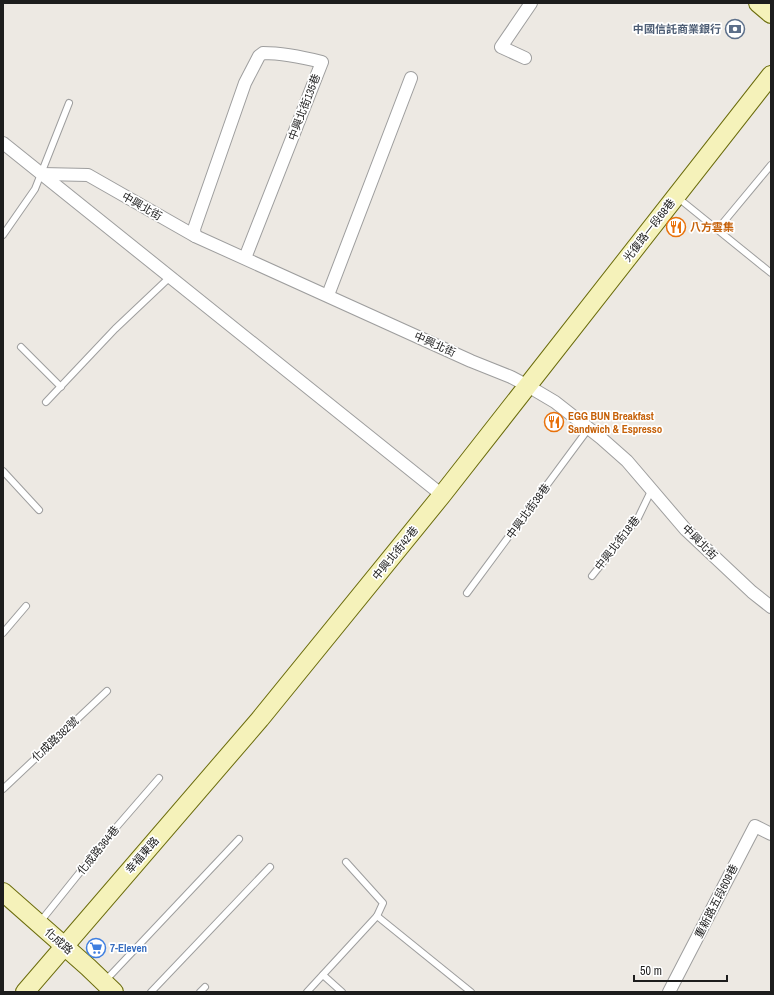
<svg xmlns="http://www.w3.org/2000/svg" width="774" height="995" viewBox="0 0 774 995" font-family="'Archivo Narrow','Noto Sans TC',sans-serif">
<rect width="100%" height="100%" fill="#ede9e3"/>
<g fill="none" stroke-linecap="round" stroke-linejoin="round">
<!-- lane casing -->
<g stroke="#9e9e9e" stroke-width="8">
<g id="lane">
<polyline points="677,197 771,273"/>
<polyline points="717,230 771,165"/>
<polyline points="3,235 35,189 69,103"/>
<polyline points="21,347 61,387"/>
<polyline points="46,402 115,329 170,277"/>
<polyline points="3,471 39,510"/>
<polyline points="592,576 638,518 652,489"/>
<polyline points="467,593 589,428"/>
<polyline points="3,633 26,606"/>
<polyline points="3,789 107,691"/>
<polyline points="377,916 471,992"/>
<polyline points="40,922 113,831 159,778"/>
<polyline points="323,975 342,992"/>
<polyline points="105,981 239,839"/>
<polyline points="151,992 270,867"/>
<polyline points="200,992 205,987"/>
<polyline points="307,992 377,916 383,903 346,862"/>
</g>
</g>
<!-- street casing -->
<g stroke="#9e9e9e" stroke-width="14">
<g id="street">
<polyline points="525,58 501,47 531,3"/>
<polyline points="3,143 442,495"/>
<polyline points="42,174 88,175 195,236 471,361 511,377 528,386 555,402 601,438 627,461 686,530 752,592 771,607"/>
<path d="M195 236 194 229 245 83 259 56 263 53C283 53 302 57 322 62L245 258"/>
<polyline points="328,295 411,78"/>
<polyline points="669,992 755,826 771,834"/>
</g>
</g>
<!-- secondary casing -->
<g stroke="#6b6c0c" stroke-width="20">
<g id="secondary">
<polyline points="758,3 771,14"/>
<polyline points="3,892 88,967 114,992"/>
<polyline points="25,992 260,719 442,495 771,75"/>
</g>
</g>
<!-- lane -->
<use href="#lane" stroke="#fff" stroke-width="6"/>
<!-- street -->
<use href="#street" stroke="#fff" stroke-width="12"/>
<!-- secondary -->
<use href="#secondary" stroke="#f5f2ba" stroke-width="18"/>
</g>
<!-- icons -->
<defs>
<g id="bank-ring" transform="scale(1)"><circle r="9.5" fill="#fff" stroke="#5c6f8a" stroke-width="1.5"/><path d="M-6-4H6V4H-6ZM0-2.3a2.3 2.3 0 1 0 0 4.6a2.3 2.3 0 1 0 0-4.6Z" fill="#5c6f8a"/></g>
<g id="restaurant-ring" transform="scale(1)"><circle r="9.5" fill="#fff" stroke="#e8710a" stroke-width="1.5"/><path d="M-5-6h1v4h1v-4h1v4h1v-4h1v5L-1.5 .5V6h-2V.5L-5-1ZM5-6V6H3V1.5H1.5Q1.5-4 5-6Z" fill="#e8710a"/></g>
<g id="supermarket-ring" transform="scale(1)"><circle r="9.5" fill="#fff" stroke="#3f7fe0" stroke-width="1.5"/><path d="M-6-5.5h2.5l.6 2H6L4.5 2H-2.5L-4.4-4H-6ZM-1.5 3.2a1.3 1.3 0 1 0 .1 0ZM3 3.2a1.3 1.3 0 1 0 .1 0Z" fill="#3f7fe0"/></g>
</defs>
<g fill-rule="evenodd">
<use href="#bank-ring" x="735" y="29"/>
<use href="#restaurant-ring" x="676" y="227"/>
<use href="#restaurant-ring" x="554" y="422"/>
<use href="#supermarket-ring" x="96" y="948"/>
</g>
<g text-anchor="middle" stroke-width="3.5" stroke-linejoin="round" paint-order="stroke">
<!-- service labels -->
<g font-size="11" font-weight="bold" fill="#4e5e75" stroke="#fff" text-anchor="end">
<text x="721" y="33">中國信託商業銀行</text>
</g>
<!-- street labels -->
<g font-size="11" fill="#1d1d1d" stroke="#fff">
<text transform="translate(304 107) rotate(-69)" y="4">中興北街135巷</text>
<text transform="translate(142 206) rotate(30)" y="4">中興北街</text>
<text transform="translate(649 230) rotate(-52)" y="4">光復路一段68巷</text>
<text transform="translate(435 344) rotate(24)" y="4">中興北街</text>
<text transform="translate(528 511) rotate(-54)" y="4">中興北街38巷</text>
<text transform="translate(700 542) rotate(45)" y="4">中興北街</text>
<text transform="translate(617 543) rotate(-52)" y="4">中興北街18巷</text>
<text transform="translate(395 553) rotate(-51)" y="4">中興北街42巷</text>
<text transform="translate(55 739) rotate(-43)" y="4">化成路382號</text>
<text transform="translate(98 850) rotate(-51)" y="4">化成路364巷</text>
<text transform="translate(142 855) rotate(-49)" y="4">幸福東路</text>
<text transform="translate(716 901) rotate(-63)" y="4">重新路五段609巷</text>
<text transform="translate(59 941) rotate(41)" y="4">化成路</text>
</g>
<!-- food labels -->
<g font-size="11" font-weight="bold" fill="#c56008" stroke="#fff" text-anchor="start">
<text x="690" y="231">八方雲集</text>
<text x="568" y="420">EGG BUN Breakfast<tspan x="568" dy="13">Sandwich &amp; Espresso</tspan></text>
</g>
<!-- shop labels -->
<g font-size="11" font-weight="bold" fill="#366cbe" stroke="#fff" text-anchor="start">
<text x="110" y="952">7-Eleven</text>
</g>
</g>
<!-- border -->
<rect width="774" height="995" fill="none" stroke="#1d1d1d" stroke-width="8"/>
<!-- scale -->
<path d="M634 975v6h93v-6" fill="none" stroke="#1d1d1d" stroke-width="2"/>
<text x="640" y="975" font-size="12" fill="#1d1d1d" stroke="#ffffff" stroke-width="3" paint-order="stroke">50 m</text>
</svg>
